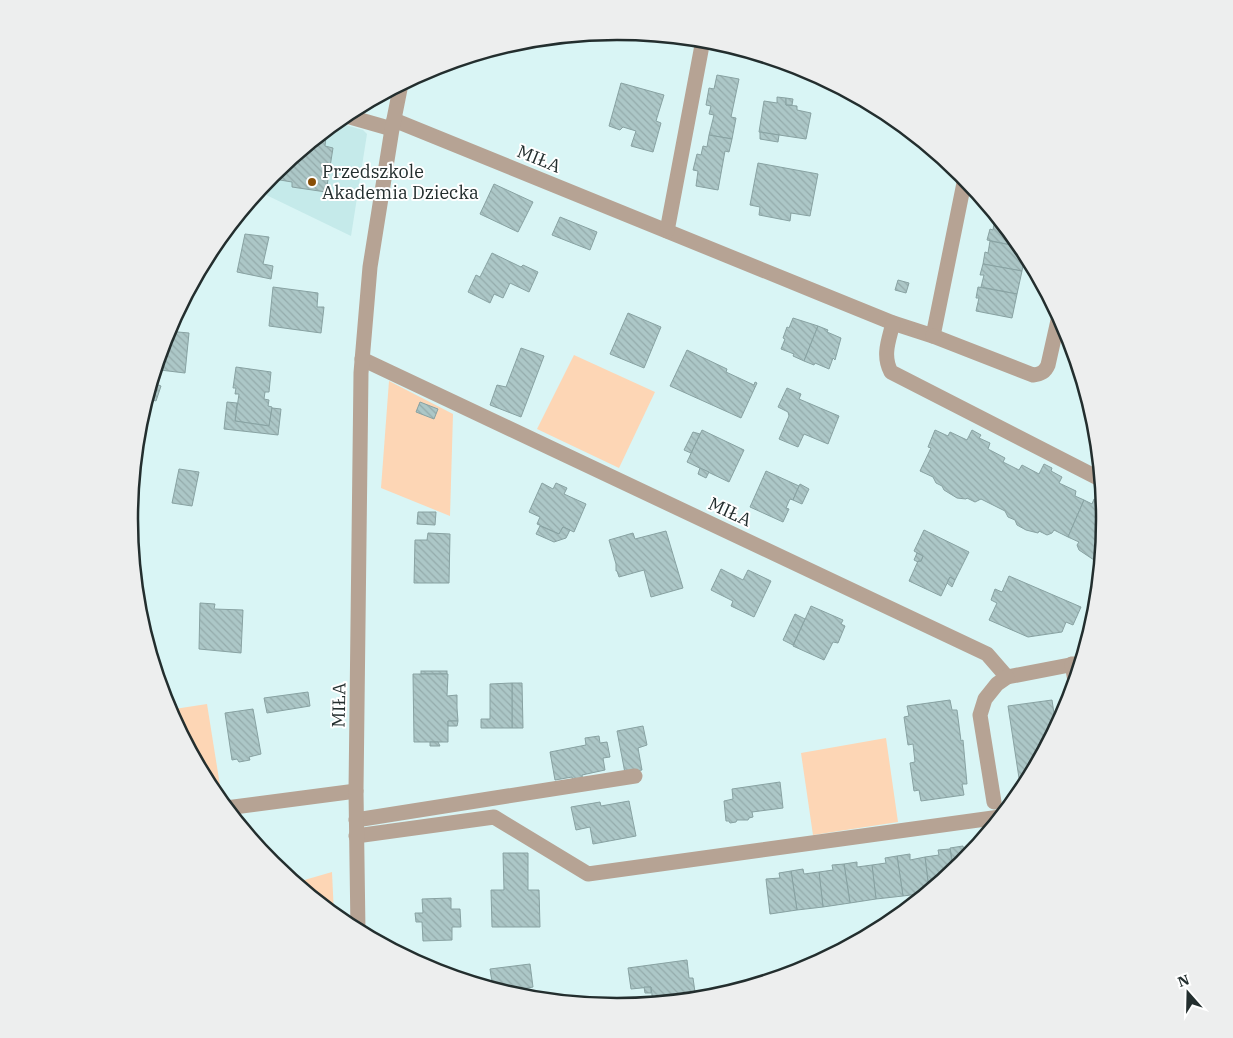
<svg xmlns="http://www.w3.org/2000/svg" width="1233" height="1038" viewBox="0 0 1233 1038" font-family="'IBM Plex Serif',serif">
<defs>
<pattern id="building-back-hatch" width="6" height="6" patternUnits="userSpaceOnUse" patternTransform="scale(1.25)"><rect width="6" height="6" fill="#acc7c7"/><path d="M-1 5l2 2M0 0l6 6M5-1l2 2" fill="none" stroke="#94abab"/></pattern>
</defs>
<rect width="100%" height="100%" fill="#d9f5f5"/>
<!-- built -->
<polygon fill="#c5eaea" points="335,122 363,130 367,134 351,236 258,191 272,174"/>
<!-- green -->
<g fill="#fdd6b5">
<polygon points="574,355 655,392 619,468 537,429"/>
<polygon points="389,381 453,414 450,516 381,488"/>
<polygon points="207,704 222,798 218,798 211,790 168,710"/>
<polygon points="886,738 898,822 813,835 801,753"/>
<polygon points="332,872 334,915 294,883"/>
</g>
<!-- building -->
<g fill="url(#building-back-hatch)" stroke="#88a2a2">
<polygon points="717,75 739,79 731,117 736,118 732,139 709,135 714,115 709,114 711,106 706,105 709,88 714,89"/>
<polygon points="621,83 664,95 656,121 661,123 653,152 631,146 636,131 623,127 620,130 609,126"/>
<polygon points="777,97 786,98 786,105 797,106 797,110 811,113 806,139 759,132 764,101 777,103"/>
<polygon points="786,98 793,99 792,105 786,105"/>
<polygon points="760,132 779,135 778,142 760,139"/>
<polygon points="319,135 326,137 325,146 333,148 326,192 292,187 292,182 268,178"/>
<polygon points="709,135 732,139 729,152 725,151 718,190 696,186 698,171 693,170 697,154 701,155 703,146 707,147"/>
<polygon points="758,163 818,174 810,216 791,213 790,221 759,215 760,207 750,205"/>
<polygon points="494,184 533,202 518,232 480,214"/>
<polygon points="560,217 597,232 590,250 552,235"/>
<polygon points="995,218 998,218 1021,247 987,240 990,229 993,230"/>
<polygon points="245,234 269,237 263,264 273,266 271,279 237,272"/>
<polygon points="990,241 1021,247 1025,254 1022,271 983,264 985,252 988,253"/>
<polygon points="492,253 521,267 523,265 538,272 529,292 510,283 503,298 494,294 490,303 468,292 476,275 480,277"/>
<polygon points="983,264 1022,271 1017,294 981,287 984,275 980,275"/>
<polygon points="898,280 909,283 906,293 895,290"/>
<polygon points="273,287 318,293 317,307 324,307 321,333 269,326"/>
<polygon points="978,287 1017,294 1012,318 976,311 979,298 976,298"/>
<polygon points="628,313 661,327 644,368 610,354"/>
<polygon points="793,318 818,326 804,361 793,356 794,354 781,349 785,339 783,338 787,327 789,328"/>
<polygon points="818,326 828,330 827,332 841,338 835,360 833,358 829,369 815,363 814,365 804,361"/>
<polygon points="167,331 189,333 185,373 160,370 163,342"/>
<polygon points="521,348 544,356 521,417 490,405 497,385 506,387"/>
<polygon points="687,350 727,369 726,372 754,385 755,382 757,383 741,418 670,386"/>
<polygon points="236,367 271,372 269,392 265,392 264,399 269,400 268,406 272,407 269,426 235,421 239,394 235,394 236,388 233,388"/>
<polygon points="151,382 161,386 156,401 146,398"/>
<polygon points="787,388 801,394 799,399 839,416 828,444 804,434 798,447 779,439 789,416 788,412 778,407"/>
<polygon points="227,402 237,403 235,421 269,426 272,408 281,409 278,435 224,429"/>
<polygon points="420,402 438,409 434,419 416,412"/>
<polygon points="702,430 744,450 729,482 687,462"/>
<polygon points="935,430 948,436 950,432 967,440 972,430 981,435 979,438 990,443 988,449 1005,458 1003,462 1019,470 1022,465 1039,474 1044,464 1052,468 1051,471 1062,477 1059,483 1076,491 1075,496 1084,500 1068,537 1054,530 1052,533 1047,535 1039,531 1038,533 1026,530 1017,525 1015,520 1008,517 1005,511 981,499 975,502 967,498 966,499 957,498 944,490 942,486 936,483 933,477 920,471 931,448 928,447"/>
<polygon points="693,432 700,434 691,453 684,450"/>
<polygon points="700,468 709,472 706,478 698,474"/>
<polygon points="179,469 199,472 192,506 172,503"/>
<polygon points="766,471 799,486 793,500 790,499 786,508 789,509 783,522 750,507"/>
<polygon points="542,483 553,489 556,483 567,488 564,494 586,504 574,532 563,527 559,534 537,524 540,517 529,512"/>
<polygon points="800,484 809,489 802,504 793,500"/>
<polygon points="1094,499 1103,503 1104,519 1100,564 1079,550 1077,545 1079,542 1068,537 1084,500 1092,504"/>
<polygon points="418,512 436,512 435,525 417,524"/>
<polygon points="540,526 559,534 563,527 570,530 566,538 554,542 536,534"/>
<polygon points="924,530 969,552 955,580 950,577 941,596 909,581 918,561 921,561 923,556 914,551"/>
<polygon points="666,531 683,588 651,597 644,570 619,577 617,571 616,571 616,564 609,540 633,533 635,539"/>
<polygon points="428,533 450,534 449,583 414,583 415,540 427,540"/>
<polygon points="917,553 923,556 921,561 918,561 918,562 914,560"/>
<polygon points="721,569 743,580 748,570 771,581 754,617 731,606 733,601 711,590"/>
<polygon points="1009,576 1081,607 1073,625 1066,622 1062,632 1028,637 989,620 997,603 991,600 995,589 1002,592"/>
<polygon points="950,577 955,580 952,587 947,583"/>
<polygon points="200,603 215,604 214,609 243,610 241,653 199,649"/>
<polygon points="811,606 843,620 841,624 845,626 838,643 833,642 824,660 793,646"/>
<polygon points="795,614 805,619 793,645 783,640"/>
<rect x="421" y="671" width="26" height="3"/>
<polygon points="413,674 448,674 447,696 457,695 457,708 458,721 448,721 448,742 414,742"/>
<polygon points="512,683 522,683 523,728 512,728"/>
<polygon points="512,683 512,728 481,728 481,719 490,719 490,684"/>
<polygon points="308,692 310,706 267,713 264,698"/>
<polygon points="950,700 952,710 957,710 961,741 963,740 967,784 962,784 964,795 921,801 919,790 914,791 910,763 915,762 913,744 908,745 904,717 909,716 907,706"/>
<polygon points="1052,700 1056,727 1025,784 1019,778 1008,706"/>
<polygon points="253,709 261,754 249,757 250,760 239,762 237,759 232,760 225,713"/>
<polygon points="448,721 458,721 457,726 448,726"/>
<polygon points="643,726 647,745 638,748 642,770 625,773 617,731"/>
<polygon points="599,736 600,743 607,742 610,757 603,758 605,770 582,775 583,781 573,783 572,777 555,780 550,752 586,745 585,738"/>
<polygon points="430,742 438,742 440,746 430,746"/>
<polygon points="780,782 783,808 752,812 753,817 749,818 748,820 737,820 736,822 730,823 729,821 726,821 724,801 733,799 732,789"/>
<polygon points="629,801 636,836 593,844 590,827 576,830 571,807 600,802 601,806"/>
<polygon points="963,846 964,851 973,850 954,870 950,848"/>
<polygon points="950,849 953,870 929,890 925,857 939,855 938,850"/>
<polygon points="503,853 528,853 528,890 539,890 540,927 492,927 491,890 504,890"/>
<polygon points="910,854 910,860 925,857 929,890 926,893 903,896 897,856"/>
<polygon points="897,856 903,896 876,899 872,865 886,863 885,858"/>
<polygon points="857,862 857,867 872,865 876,899 850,903 844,864"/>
<polygon points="844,864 850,903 823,907 819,872 833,870 832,865"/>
<polygon points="803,869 804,874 819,872 823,907 797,910 791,871"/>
<polygon points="791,871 797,910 770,914 766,879 780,878 779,873"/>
<polygon points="451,898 451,909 460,909 461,927 452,927 452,940 423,941 422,922 416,922 415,913 423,913 422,899"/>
<polygon points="687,960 689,978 693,978 696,999 653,1003 651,987 631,989 628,968"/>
<polygon points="530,964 533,987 517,990 518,996 493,989 490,969"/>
<polygon points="644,987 651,987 651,993 645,993"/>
</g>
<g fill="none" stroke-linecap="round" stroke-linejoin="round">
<!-- minor -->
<g stroke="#b6a394" stroke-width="15">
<polyline points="343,115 392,129"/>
<polyline points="394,120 824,295 893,323 933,336 965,178"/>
<polyline points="667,231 703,40"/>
<path d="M893 323C889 340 882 355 891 372L1100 479"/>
<path d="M933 336 1033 375C1041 374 1045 372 1048 365L1059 316"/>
<polyline points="362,359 987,654 1007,677 1080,663"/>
<polyline points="1072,664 1075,681"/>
<polyline points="994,802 980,715 985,699 997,684 1007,677"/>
<polyline points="226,808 356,791"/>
<polyline points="356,820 635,776"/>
<polyline points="356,836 494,817 588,874 1000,817"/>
<polyline points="358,931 356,791 361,373 370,267 392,129 401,84"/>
</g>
</g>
<!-- markers -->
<circle fill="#894f07" stroke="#fff" stroke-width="2" cx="312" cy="182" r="5"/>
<g text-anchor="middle" stroke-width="4" stroke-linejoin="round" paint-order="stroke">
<!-- street labels -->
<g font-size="18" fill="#232e2e" stroke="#fff">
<text transform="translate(539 159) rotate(22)" y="6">MIŁA</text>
<text transform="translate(730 512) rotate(25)" y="6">MIŁA</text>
<text transform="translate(339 705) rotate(-89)" y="6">MIŁA</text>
</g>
<!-- poi labels -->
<g font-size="18" fill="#232e2e" stroke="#fff" text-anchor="start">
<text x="322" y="178">Przedszkole<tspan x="322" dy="21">Akademia Dziecka</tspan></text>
</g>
</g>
<!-- crop -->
<path d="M0 0H1233V1038H0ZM138 519a479 479 0 1 1 958 0a479 479 0 1 1-958 0Z" fill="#edeeee" fill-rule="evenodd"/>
<path fill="none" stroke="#232e2e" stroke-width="2.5" d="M138 519a479 479 0 1 1 958 0a479 479 0 1 1-958 0Z"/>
<!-- north arrow -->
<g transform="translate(1188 993) rotate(340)" stroke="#ffffff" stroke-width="4" paint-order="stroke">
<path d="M0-4L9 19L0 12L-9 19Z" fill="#232e2e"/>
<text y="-8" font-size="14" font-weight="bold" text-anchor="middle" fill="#232e2e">N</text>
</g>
</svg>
